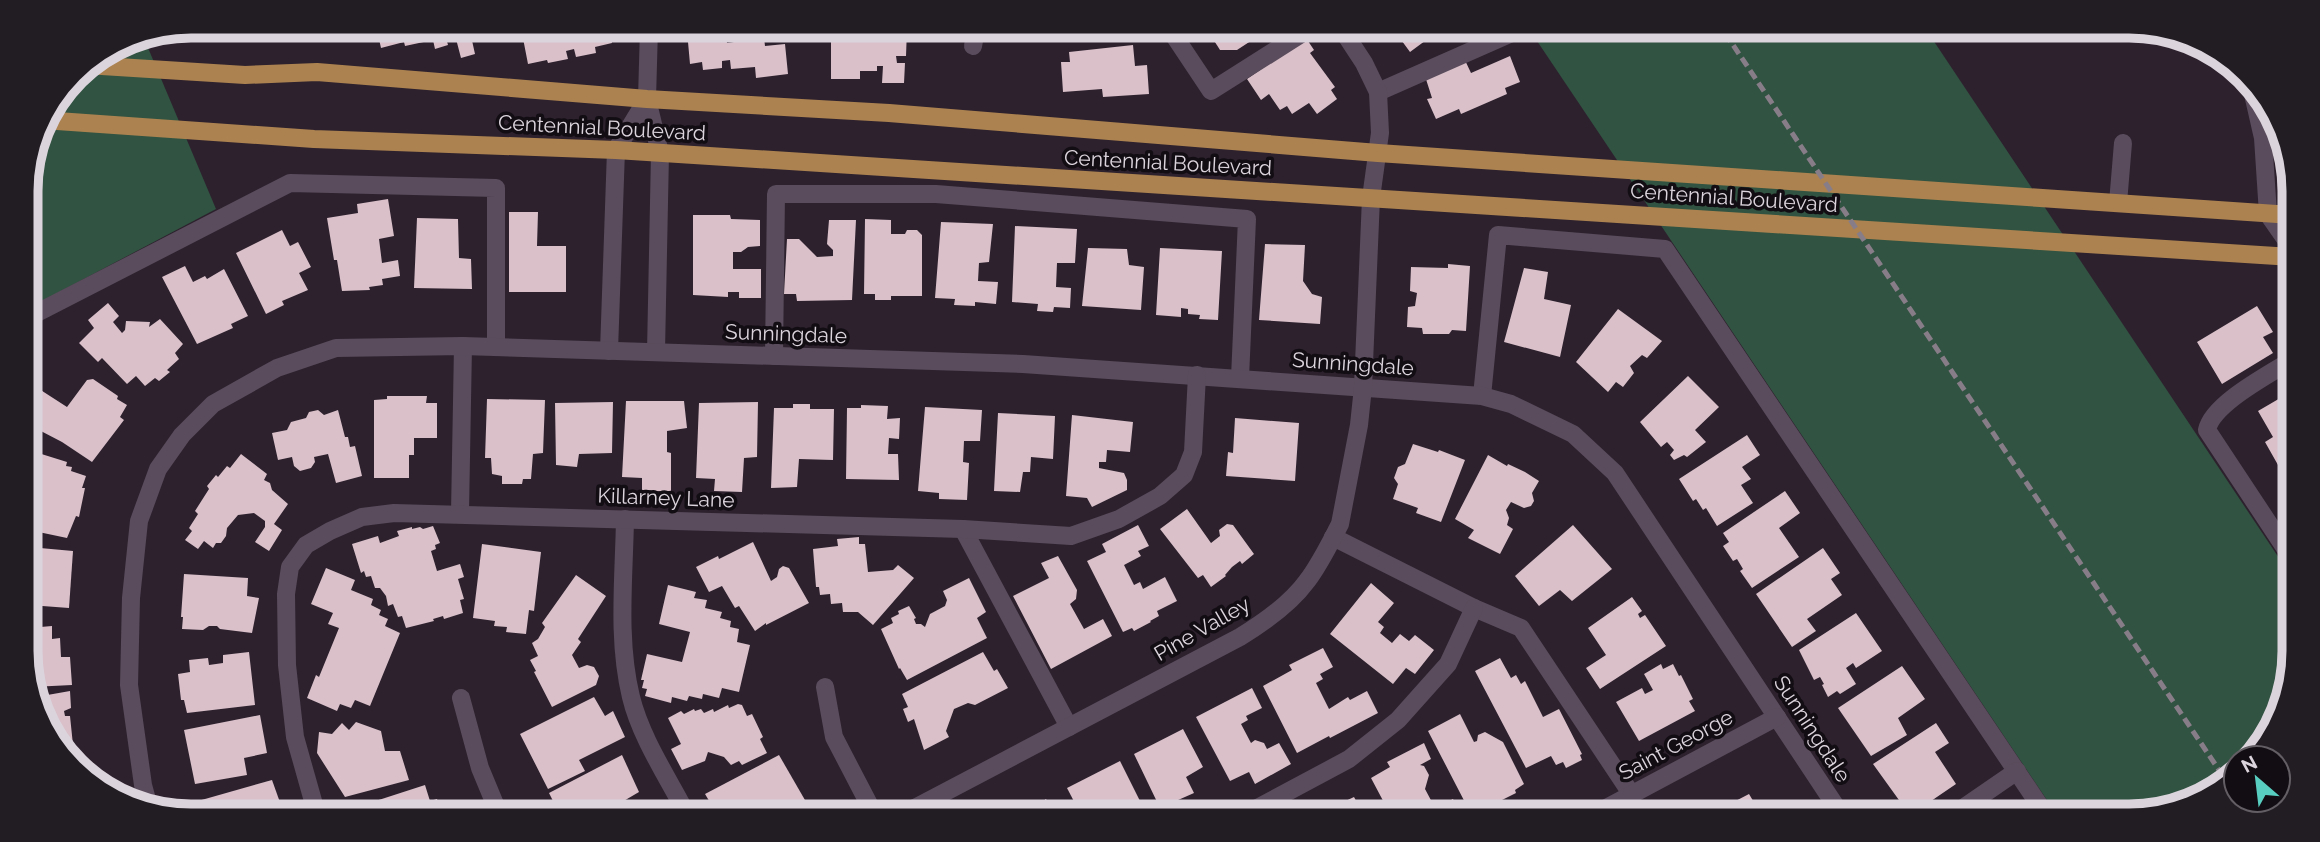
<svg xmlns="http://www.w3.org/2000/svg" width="2320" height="842" viewBox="0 0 2320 842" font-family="Raleway,sans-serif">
<rect width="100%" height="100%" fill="#2d212e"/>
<!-- green -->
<g fill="#315341">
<polygon points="1531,32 1929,34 2287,570 2285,703 2246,758 2236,758 2236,772 2229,781 2139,815 2057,815"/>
<polygon points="143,36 216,209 27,309 27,180 43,119 82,68 129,39"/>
</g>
<!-- building -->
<g fill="#d9c0c9">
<polygon points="216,26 242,26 238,36"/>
<polygon points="384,27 469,27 475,54 461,58 455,35 446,38 448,45 435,49 433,40 405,46 404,42 381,48 377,30"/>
<polygon points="521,28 560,28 561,30 572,28 609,28 612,43 595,47 596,53 576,57 574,49 566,51 568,59 548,63 547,60 528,64"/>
<polygon points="763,29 765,46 785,44 788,74 756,78 755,67 731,69 730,60 722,61 722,68 703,70 702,62 690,64 688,42 695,42 694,34 726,31 727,43 734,42 732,30"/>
<polygon points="831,29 907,29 906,56 896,56 897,63 905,63 904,83 882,83 883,66 877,66 877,71 860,71 860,79 831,79"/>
<polygon points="1208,31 1266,31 1237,50 1220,50"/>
<polygon points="1390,31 1446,32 1436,39 1433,35 1410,52 1399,37 1395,40"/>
<polygon points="1306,38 1314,50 1310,53 1335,87 1331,90 1337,99 1317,114 1309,103 1292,114 1287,106 1280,110 1269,94 1261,100 1247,79"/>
<polygon points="1133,45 1135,66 1147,65 1149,94 1103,97 1102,89 1063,92 1061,62 1070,62 1069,52"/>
<polygon points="1463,56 1471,73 1510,56 1520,82 1505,88 1507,94 1461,114 1459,109 1436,119 1427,99 1432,98 1424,73"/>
<polygon points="388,199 394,236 379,239 382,263 398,260 400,276 382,279 383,285 369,287 370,290 342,291 337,260 334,260 327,218 358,213 357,204"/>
<polygon points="509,212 538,212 537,246 566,246 566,292 509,292"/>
<polygon points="693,215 730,215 731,219 760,220 760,246 748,247 741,252 733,252 733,269 761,269 761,298 739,298 739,292 728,292 728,297 693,295"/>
<polygon points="417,218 458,219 459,258 471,259 472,289 414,288"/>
<polygon points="865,219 891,220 891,234 905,234 907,230 917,230 922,235 922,296 891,296 891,300 875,300 875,294 864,294"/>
<polygon points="829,220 856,220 852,300 797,301 796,294 784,294 787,239 799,239 817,257 833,256 833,250 827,244"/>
<polygon points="941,222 993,224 989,262 979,263 978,281 998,282 996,304 975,302 975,306 954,305 955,299 935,298"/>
<polygon points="1015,226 1077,229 1075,263 1057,263 1056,287 1071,288 1070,308 1054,307 1053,312 1037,311 1038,304 1012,302"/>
<polygon points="282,230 290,246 298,242 311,267 299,273 308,290 282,301 284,305 266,314 236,253"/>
<polygon points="1265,244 1305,245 1303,281 1312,294 1322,297 1320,324 1259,320"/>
<polygon points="1088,248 1127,249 1129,265 1144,267 1141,310 1082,306"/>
<polygon points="1160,248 1222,251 1218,320 1199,319 1200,315 1188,314 1188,309 1181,308 1181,317 1156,315"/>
<polygon points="1448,264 1470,266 1466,331 1452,330 1449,334 1423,334 1422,328 1407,327 1408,307 1415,306 1417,293 1410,291 1411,267 1448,268"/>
<polygon points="185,266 193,282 205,276 207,279 224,269 248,316 231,324 233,328 197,344 162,277"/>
<polygon points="1524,268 1548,272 1544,299 1571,305 1560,357 1504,342"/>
<polygon points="108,303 119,316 113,322 122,333 125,330 126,321 150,322 149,327 160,319 183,344 175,353 179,359 167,370 170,372 159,381 155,378 145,386 136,376 127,384 102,358 98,362 79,343 94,328 88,320"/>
<polygon points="2257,306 2273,332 2263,337 2273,353 2222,384 2197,342"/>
<polygon points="1618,309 1662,341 1647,358 1642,355 1630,366 1634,373 1623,387 1616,382 1608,392 1576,362"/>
<polygon points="1688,376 1719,407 1695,430 1706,442 1687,457 1684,455 1674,460 1670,455 1674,450 1667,442 1661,447 1640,422"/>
<polygon points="93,379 118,396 117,399 127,405 120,417 124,420 92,462 62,442 37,429 35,432 28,428 28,399 36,387 67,407 87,380"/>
<polygon points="2289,393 2288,459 2278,465 2265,442 2273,437 2258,411"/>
<polygon points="387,396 427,396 426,403 437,403 437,438 414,438 414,455 409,455 409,478 374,478 374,400 387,399"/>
<polygon points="487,399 545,400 543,453 533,454 531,479 523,479 522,484 502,484 502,476 492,474 491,458 485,458"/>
<polygon points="626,401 684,401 687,428 667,431 667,452 671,453 671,491 642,491 642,478 622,477"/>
<polygon points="613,402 612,453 579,454 577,467 556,465 555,403"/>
<polygon points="758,402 757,457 744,458 742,492 714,491 715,479 696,478 699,403"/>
<polygon points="793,404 810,404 810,409 834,409 833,460 799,459 797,487 771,488 774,408 793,408"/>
<polygon points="861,405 888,406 887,419 900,418 899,439 889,438 888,454 898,454 899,480 846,479 847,408 861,408"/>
<polygon points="925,407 982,410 980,441 964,441 963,462 969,463 967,500 939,499 939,493 918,491"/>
<polygon points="318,410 324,415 338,410 345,437 348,437 350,447 355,446 362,476 336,483 328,454 314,457 315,462 311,468 300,471 294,466 292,457 278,460 272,433 287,430 291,422 306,418 309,412"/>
<polygon points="998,413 1055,416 1053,459 1031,457 1030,472 1023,472 1020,492 994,491"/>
<polygon points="1072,415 1133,422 1130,452 1107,450 1106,462 1099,462 1099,468 1124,473 1127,480 1127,490 1092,507 1087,498 1066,496"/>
<polygon points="1235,418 1299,423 1295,481 1226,476 1228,452 1233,453"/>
<polygon points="1747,435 1760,455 1742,467 1751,479 1741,485 1753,503 1717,526 1706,508 1703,510 1696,499 1693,501 1679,479"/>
<polygon points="1413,444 1438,452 1439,450 1465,460 1441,522 1416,513 1418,508 1393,499 1398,484 1394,478 1398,467 1405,464"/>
<polygon points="35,452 67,462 66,466 72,467 71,471 86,476 82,488 85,488 79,517 76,516 67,538 29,530 28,491 33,475 28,473 28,458 29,454"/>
<polygon points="241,454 267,474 264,480 270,483 272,490 288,504 274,524 282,530 269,551 255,542 265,527 265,521 254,513 238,515 227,528 226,536 221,543 216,543 213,548 204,541 198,549 185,540 192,531 189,528 198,514 195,511 209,489 207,486 216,475 218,477 227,466 230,468"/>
<polygon points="1488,455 1507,466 1508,464 1525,472 1539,481 1532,493 1534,501 1531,506 1524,508 1511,502 1506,510 1509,518 1507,525 1513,529 1500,554 1468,538 1474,530 1455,519"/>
<polygon points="1785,491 1800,513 1779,528 1799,557 1752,588 1740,571 1743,569 1737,559 1733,561 1723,546 1729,542 1723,533"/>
<polygon points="1187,509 1211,543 1220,536 1219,530 1227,524 1233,525 1254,554 1242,564 1240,561 1232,567 1225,575 1226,576 1211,587 1203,575 1198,578 1160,529"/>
<polygon points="1138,525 1149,546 1138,551 1141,556 1124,565 1134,585 1140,582 1143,589 1165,577 1177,601 1157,611 1159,616 1150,621 1151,622 1134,631 1132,628 1123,632 1087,561 1106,552 1102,544"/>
<polygon points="1573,525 1612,569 1572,601 1560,590 1539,606 1515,576"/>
<polygon points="433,526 440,543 435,545 436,549 431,551 437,571 460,564 464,577 458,579 464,599 460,600 463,613 444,619 443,616 433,619 434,621 406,628 402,616 398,617 393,604 388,606 386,596 380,588 375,588 371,576 366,577 364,571 361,573 352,544 378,536 380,543 399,536 397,531 412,527 412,529 420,527 423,529"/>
<polygon points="859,537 859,544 865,544 868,572 893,570 898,565 914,578 873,625 858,612 843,612 842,603 831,604 830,594 820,595 819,587 816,587 813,549 838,546 837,539"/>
<polygon points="753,542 771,581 777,577 779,569 783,566 789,568 809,603 766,625 766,623 755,631 739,606 735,608 722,586 709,592 696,567 718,556 719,559"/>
<polygon points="482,544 541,552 534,611 529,610 526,634 506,632 507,627 494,626 495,621 473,618"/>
<polygon points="29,547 73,551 69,608 29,605"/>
<polygon points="1823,548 1840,573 1831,579 1842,595 1807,619 1816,631 1792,647 1756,594"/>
<polygon points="1058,556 1077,590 1076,599 1070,604 1084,629 1103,619 1112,636 1051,669 1013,596 1049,578 1041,563"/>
<polygon points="326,568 355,580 351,590 373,599 371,605 381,610 379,615 388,619 385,626 400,633 370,706 355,700 351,708 340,704 337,711 307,698 316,675 319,677 339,628 328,624 333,613 311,604"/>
<polygon points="184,574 248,578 247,596 259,598 252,633 220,629 217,626 209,626 203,630 182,629 183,617 181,617"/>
<polygon points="576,575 606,596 578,639 581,642 572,655 579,668 587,665 594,667 599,676 596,685 552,707 534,672 536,671 530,660 538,656 532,643 538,639 545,627 542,623"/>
<polygon points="969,578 986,612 977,618 987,638 907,680 900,668 899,669 881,629 893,623 891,618 899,614 898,611 909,606 916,618 914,619 916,624 921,624 925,627 930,614 945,606 947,600 943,591"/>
<polygon points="1371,583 1394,603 1378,622 1384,627 1380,633 1392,643 1400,634 1409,641 1415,635 1434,650 1415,674 1406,668 1393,684 1330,634"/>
<polygon points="668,585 696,592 694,598 707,600 705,608 722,612 720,618 731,621 730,627 739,629 737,642 750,645 739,692 722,688 719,698 703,694 702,699 689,696 687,701 672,697 671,703 645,696 647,689 642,688 644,680 641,680 647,654 682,662 690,632 659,624"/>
<polygon points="1632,597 1642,611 1638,614 1640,618 1645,615 1666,646 1600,689 1586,668 1606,655 1588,628"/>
<polygon points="1856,613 1882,651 1856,668 1853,663 1846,668 1856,684 1840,694 1837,691 1828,697 1822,685 1824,684 1820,677 1814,680 1799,650"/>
<polygon points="52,626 52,639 60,638 61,657 70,657 72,685 32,687 29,682 29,628"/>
<polygon points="1323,648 1333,667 1320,674 1323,679 1316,683 1329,709 1348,697 1350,700 1367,691 1378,713 1330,738 1329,736 1297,753 1263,686 1292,670 1289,665"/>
<polygon points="249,652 255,705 187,713 184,700 181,700 178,674 190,672 189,660 208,658 209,665 223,663 223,655"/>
<polygon points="983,652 994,671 997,669 1008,688 975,705 968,703 954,709 946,731 949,737 924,750 914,719 908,722 903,709 908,707 902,694"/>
<polygon points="1500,658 1511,678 1516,675 1521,684 1525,681 1543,717 1559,709 1582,754 1580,755 1582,760 1566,768 1563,762 1556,765 1551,756 1526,768 1475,671"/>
<polygon points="1661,664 1663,669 1673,664 1679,676 1681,675 1693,699 1689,701 1695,711 1639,741 1616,702 1642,688 1645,694 1653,690 1644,674"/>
<polygon points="1902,666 1925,699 1898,718 1907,735 1871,756 1838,708"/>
<polygon points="1252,688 1262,708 1246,716 1248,720 1241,724 1251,743 1255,740 1264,743 1267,749 1279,743 1291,764 1255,784 1249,772 1230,781 1196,717"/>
<polygon points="70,691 71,708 64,711 65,716 70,716 73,745 71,746 72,748 63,750 36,697"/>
<polygon points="594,697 605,716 613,711 625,737 579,760 585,771 548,789 520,734"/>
<polygon points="738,704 742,705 747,716 752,714 763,737 760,739 767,753 742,765 739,761 731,765 724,757 708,752 705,761 682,770 671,749 681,744 668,718 681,711 684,714 694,709 695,711 701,709 704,713 713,709 714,712 728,705 729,708"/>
<polygon points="1460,714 1474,742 1477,741 1478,735 1485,732 1503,742 1524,784 1515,790 1516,793 1488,807 1486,804 1470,812 1428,731"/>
<polygon points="260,715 267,753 244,758 247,775 195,784 184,730"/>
<polygon points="356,722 381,731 385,751 400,751 409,780 345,797 317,753 319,732 332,734 342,723 349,730"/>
<polygon points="1936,723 1949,743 1935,752 1956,784 1912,814 1909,814 1873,764"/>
<polygon points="1183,729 1203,767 1186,777 1194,793 1160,808 1134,754"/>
<polygon points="1424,743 1431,759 1420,765 1424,766 1429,775 1425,789 1433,804 1441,805 1453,799 1459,813 1389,812 1371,778 1390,767 1387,762"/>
<polygon points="622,755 639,792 610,809 557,809 549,793"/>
<polygon points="779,755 809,807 804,810 714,809 705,794"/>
<polygon points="1120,761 1145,811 1079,811 1067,788"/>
<polygon points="272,780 282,808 200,807 198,801"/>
<polygon points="425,785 430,801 437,799 440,808 354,808"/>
<polygon points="1749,794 1755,804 1764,800 1771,814 1727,814 1724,807"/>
<polygon points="1354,797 1362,812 1319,812 1336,803 1337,805"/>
<polygon points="1046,799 1049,805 1061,800 1066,811 1030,811"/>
</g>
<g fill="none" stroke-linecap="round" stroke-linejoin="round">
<!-- minor -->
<g stroke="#5a4c5c" stroke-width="18">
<polyline points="649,28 647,99 660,153 656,352"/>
<polyline points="1171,31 1211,91 1306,31"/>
<polyline points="650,32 679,28"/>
<polyline points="973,46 976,30"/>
<polyline points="2250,81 2263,138 2268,214 2291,247"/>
<polyline points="1378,92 1514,32"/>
<polyline points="2118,203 2123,143"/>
<polyline points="27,318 290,183 496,188 496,347"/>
<polyline points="609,351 616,150 647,99"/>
<polyline points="774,356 776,194 936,194 1247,219 1240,378"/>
<polyline points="1482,396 1498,235 1665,249 2046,815"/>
<polyline points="460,513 463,346"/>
<path d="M625 519C624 578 617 640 631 697 640 735 666 775 684 809"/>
<polyline points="963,529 1069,727"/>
<polyline points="1333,537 1474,608 1521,628 1632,795"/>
<path d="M2287 551 2207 430C2212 404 2268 375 2290 361"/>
<polyline points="825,687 834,737 872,810"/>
<polyline points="461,698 480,768 497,809"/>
<polyline points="149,807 143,785 129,685 131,598 139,521 158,469 182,435 213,404 277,368 336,348 463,346 1023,364 1482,396 1511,404 1573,434 1615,473 1841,814"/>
<polyline points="315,808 295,737 287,665 286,594 290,567 306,545 330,531 362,517 394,513 963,529 1071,536 1119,519 1160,496 1184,475 1193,452 1197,375"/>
<path d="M911 810 1240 637C1263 623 1291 603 1307 581 1320 564 1330 543 1340 524L1359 425 1363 387 1371 198 1380 133 1378 92 1364 63 1343 31"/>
<polyline points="1250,812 1349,759 1398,720 1448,664 1474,608"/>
<polyline points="1597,813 1777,717"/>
<polyline points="1953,815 2017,771"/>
</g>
<!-- major -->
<g stroke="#ac8350" stroke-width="18">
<polyline points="86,65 245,75 317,72 647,99 889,113 1378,153 2292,215"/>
<polyline points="43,120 314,139 616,150 2291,257"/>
</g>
<!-- rail -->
<polyline stroke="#877d88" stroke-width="5" stroke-dasharray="10 5" stroke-linecap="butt" points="1725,33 2227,782"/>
</g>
<g text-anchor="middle" stroke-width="7" stroke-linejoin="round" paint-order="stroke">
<!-- street labels -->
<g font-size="21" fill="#dcd4dd" stroke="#120d13">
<text transform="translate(602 128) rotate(3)" y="7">Centennial Boulevard</text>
<text transform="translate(1168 163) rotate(3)" y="7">Centennial Boulevard</text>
<text transform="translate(1734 198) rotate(4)" y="7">Centennial Boulevard</text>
<text transform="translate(786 334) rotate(2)" y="7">Sunningdale</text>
<text transform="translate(1353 364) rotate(4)" y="7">Sunningdale</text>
<text transform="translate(666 498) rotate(2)" y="7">Killarney Lane</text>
<text transform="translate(1202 629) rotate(-30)" y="7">Pine Valley</text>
<text transform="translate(1812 729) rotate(57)" y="7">Sunningdale</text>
<text transform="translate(1676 745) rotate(-28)" y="7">Saint George</text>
</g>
</g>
<!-- crop -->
<path d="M0 0H2320V842H0ZM191 38H2129A153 153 0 0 1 2282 191V651A153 153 0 0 1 2129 804H191A153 153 0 0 1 38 651V191A153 153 0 0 1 191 38Z" fill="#221d23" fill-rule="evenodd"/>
<path fill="none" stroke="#dcd4dd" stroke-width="9" d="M191 38H2129A153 153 0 0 1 2282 191V651A153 153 0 0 1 2129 804H191A153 153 0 0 1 38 651V191A153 153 0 0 1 191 38Z"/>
<!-- north arrow -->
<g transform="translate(2257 779) rotate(332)"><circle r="33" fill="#120d13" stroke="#635d64" stroke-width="2"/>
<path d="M0-5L12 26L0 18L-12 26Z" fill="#58cec0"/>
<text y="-10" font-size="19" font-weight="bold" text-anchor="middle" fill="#dcd4dd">N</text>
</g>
</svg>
